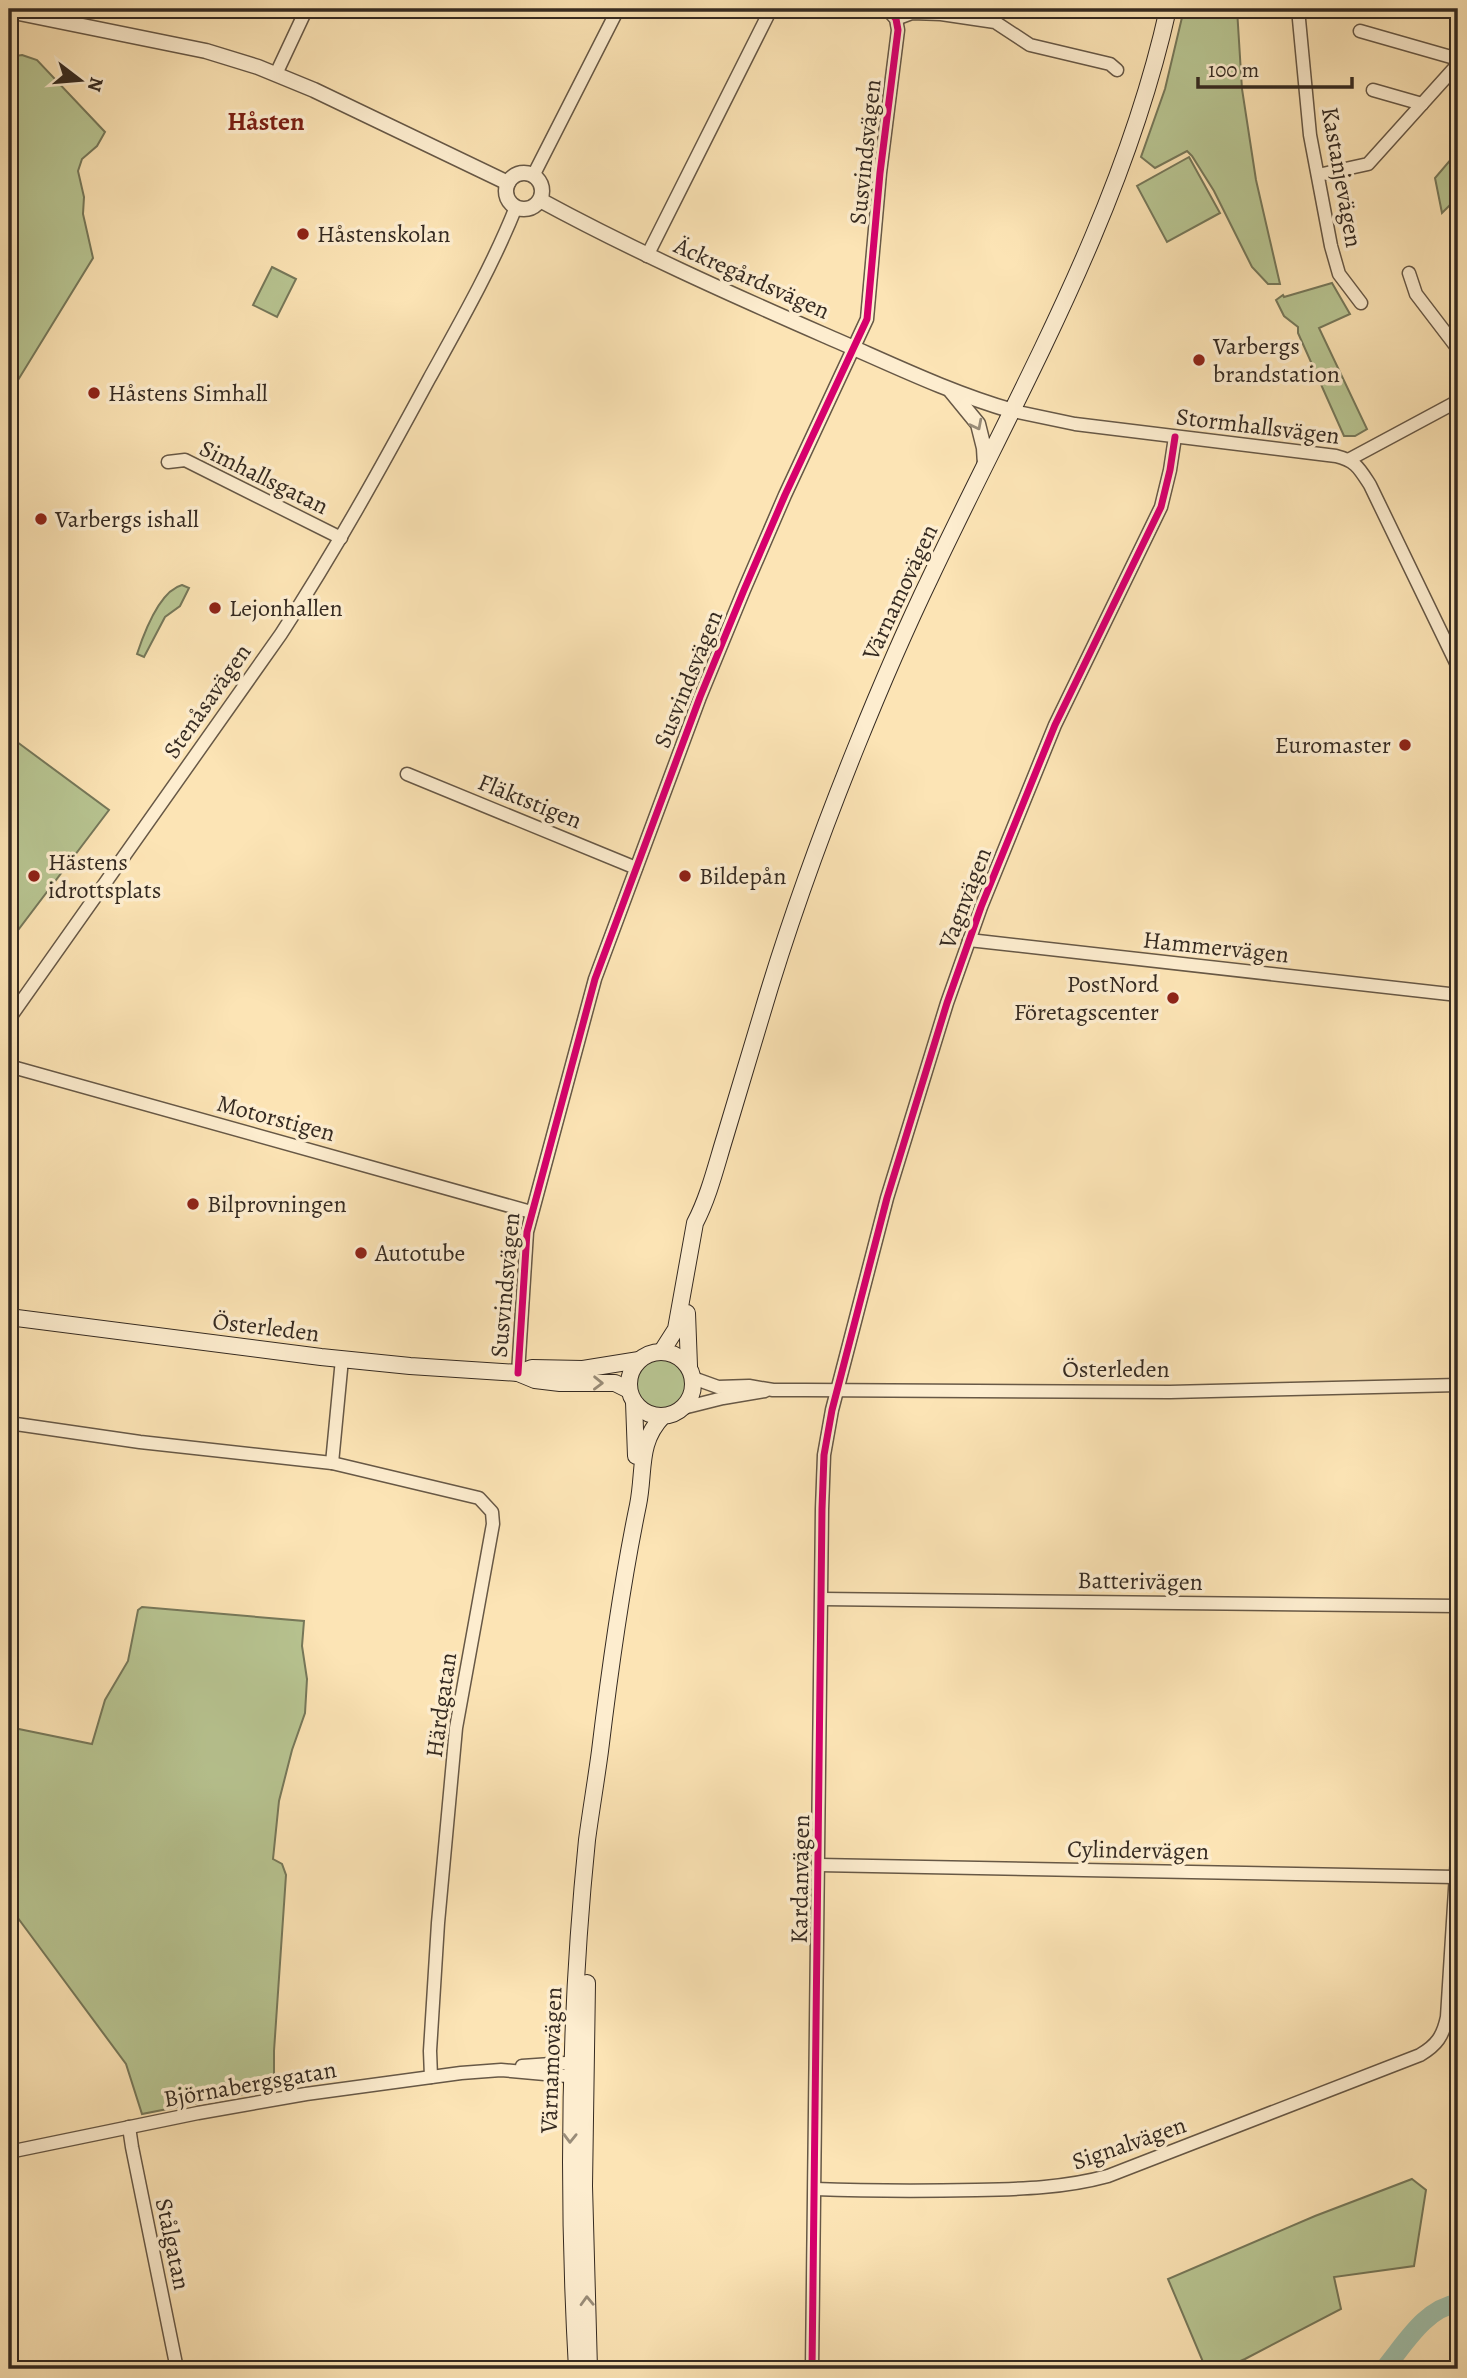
<svg xmlns="http://www.w3.org/2000/svg" width="1467" height="2378" viewBox="0 0 1467 2378" font-family="Alegreya,serif">
<rect width="100%" height="100%" fill="#fce4b5"/>
<filter id="stains"><feTurbulence type="fractalNoise" baseFrequency=".00286" numOctaves="4"/><feColorMatrix values="0 0 0 0 .2 0 0 0 0 .09 0 0 0 0 .02 0 0 0 .5 -.17"/></filter>
<radialGradient id="worn" r=".72"><stop offset=".6" stop-color="#630" stop-opacity="0"/><stop offset="1" stop-color="#630" stop-opacity=".3"/></radialGradient>
<!-- green -->
<g fill="#b8c592" stroke="#76785a" stroke-width="2">
<polygon points="1184,9 1237,9 1242,89 1256,180 1280,284 1268,284 1252,267 1214,191 1192,156 1187,151 1155,168 1141,157 1165,89"/>
<polygon points="22,55 37,60 105,132 97,146 82,159 78,171 84,197 83,214 93,258 15,385 9,391 9,57"/>
<polygon points="1458,151 1458,197 1442,213 1435,178"/>
<polygon points="1189,157 1220,213 1167,242 1137,186"/>
<polygon points="272,267 296,279 277,317 253,305"/>
<polygon points="1332,283 1350,314 1319,328 1367,429 1355,436 1344,436 1298,333 1298,327 1284,316 1276,300 1283,295 1284,297"/>
<path d="M182 585 189 588 180 606 165 617 144 657 137 654C144 633 159 591 182 585Z"/>
<polygon points="9,736 109,810 9,942"/>
<circle cx="661" cy="1384" r="26"/>
<polygon points="142,1607 304,1621 302,1646 307,1679 305,1713 292,1750 279,1801 273,1859 282,1864 286,1875 274,2051 274,2088 142,2114 126,2064 9,1906 9,1727 92,1744 105,1700 128,1661 138,1610"/>
<polygon points="1412,2179 1426,2190 1414,2266 1334,2277 1341,2309 1245,2359 1222,2369 1206,2369 1168,2279 1315,2216"/>
</g>
<g fill="none" stroke-linecap="round" stroke-linejoin="round">
<!-- river -->
<path stroke="#a0bfaa" stroke-width="19" d="M1384 2369C1405 2344 1424 2309 1458 2303"/>
<!-- minor casing -->
<g stroke="#675846" stroke-width="15">
<g id="minor">
<polyline points="1298,9 1310,135 1331,246 1339,274 1361,303"/>
<polyline points="896,19 912,13 941,14 995,22 1030,45 1110,64 1117,70"/>
<polyline points="1360,31 1458,59"/>
<polyline points="276,74 306,10"/>
<polyline points="1373,90 1422,104"/>
<polyline points="1318,175 1368,164 1458,64"/>
<polyline points="533,176 618,9"/>
<polyline points="647,256 771,9"/>
<polyline points="1409,273 1416,294 1458,349"/>
<path d="M1013 411 1075 424 1336 456C1356 461 1359 468 1370 485L1458 667"/>
<polyline points="1350,459 1458,401"/>
<polyline points="168,462 185,460 341,538"/>
<polyline points="407,774 636,868"/>
<polyline points="969,940 1458,995"/>
<path d="M9 1019 281 634C335 551 382 466 429 379 460 323 492 267 516 207"/>
<polyline points="9,1066 531,1212"/>
<polyline points="518,1373 527,1232 595,979 700,697 744,590 785,495 867,319 880,173 898,30 896,19 887,9"/>
<polyline points="693,1378 718,1387 749,1386 773,1390 805,1390 1170,1392 1458,1385"/>
<polyline points="683,1408 723,1398 765,1391"/>
<polyline points="9,1423 140,1442 332,1463 479,1498 492,1512 493,1524 456,1728 438,1923 430,2051 431,2077"/>
<polyline points="332,1463 342,1359"/>
<polyline points="822,1599 1458,1606"/>
<polyline points="819,1865 1455,1877"/>
<polyline points="522,2066 580,2062"/>
<polyline points="129,2127 132,2147 177,2369"/>
<polyline points="9,2152 198,2113 306,2094 461,2073 501,2070 578,2077"/>
<path d="M815 2189C869 2191 922 2191 976 2190 1021 2189 1064 2188 1108 2176L1420 2055C1437 2045 1443 2036 1447 2017L1458 1842"/>
<polyline points="812,2369 822,1509 824,1455 832,1410 887,1198 947,1003 981,907 1055,725 1161,507 1170,470 1175,437"/>
</g>
</g>
<!-- tertiary casing -->
<g stroke="#675846" stroke-width="17">
<g id="tertiary">
<polyline points="9,11 206,51 258,67 314,90 508,183"/>
<circle cx="524" cy="191" r="18"/>
<path d="M540 200C632 250 728 293 824 335 887 362 947 392 1013 411"/>
<polyline points="951,391 978,424 984,448 985,465"/>
</g>
</g>
<!-- secondary casing -->
<g stroke="#352a21" stroke-width="18">
<g id="secondary">
<polyline points="687,1313 689,1366"/>
<polyline points="9,1317 321,1357 410,1366 518,1373 535,1380 560,1383 615,1383 629,1390"/>
<path d="M662 1351 676 1329 695 1223C709 1196 716 1166 725 1137 737 1097 749 1057 761 1017 788 925 821 834 857 745 880 688 904 632 931 576 1019 390 1123 212 1168 9"/>
<circle cx="661" cy="1384" r="32"/>
<polyline points="518,1373 532,1368 583,1369 639,1360"/>
<polyline points="634,1402 636,1456"/>
<polyline points="587,1983 584,2186 589,2369"/>
<path d="M577 2369C567 2193 569 2016 587 1840 591 1810 596 1781 600 1751 610 1668 621 1587 638 1505 645 1471 637 1443 663 1416"/>
</g>
</g>
<!-- minor -->
<use href="#minor" stroke="#fdedcf" stroke-width="12"/>
<!-- tertiary -->
<use href="#tertiary" stroke="#fdedcf" stroke-width="14"/>
<!-- secondary -->
<use href="#secondary" stroke="#fdedcf" stroke-width="16"/>
<!-- cycleway casing -->
<g stroke="#fdedcf" stroke-width="11">
<g id="cycleway">
<polyline points="518,1373 527,1232 595,979 700,697 744,590 785,495 867,319 880,173 898,30 896,19 887,9"/>
<polyline points="812,2369 822,1509 824,1455 832,1410 887,1198 947,1003 981,907 1055,725 1161,507 1170,470 1175,437"/>
</g>
</g>
<!-- cycleway -->
<use href="#cycleway" stroke="#d6006c" stroke-width="7"/>
</g>
<!-- one-way arrows -->
<defs><path id="oneway-chevron" d="M-2-3.5L2.5 0L-2 3.5" fill="none" stroke-width="1.6" stroke-linecap="round" stroke-linejoin="round" transform="scale(1.75)"/></defs>
<g stroke="#998c78">
<use href="#oneway-chevron" transform="translate(977 425) rotate(63)"/>
<use href="#oneway-chevron" transform="translate(598 1383) rotate(1)"/>
<use href="#oneway-chevron" transform="translate(570 2138) rotate(91)"/>
<use href="#oneway-chevron" transform="translate(587 2301) rotate(-92)"/>
</g>
<!-- markers -->
<g fill="#8f2418" stroke="#fdedcf" stroke-width="2.5">
<circle cx="303" cy="234" r="7"/>
<circle cx="1199" cy="360" r="7"/>
<circle cx="94" cy="393" r="7"/>
<circle cx="41" cy="519" r="7"/>
<circle cx="215" cy="608" r="7"/>
<circle cx="1405" cy="745" r="7"/>
<circle cx="34" cy="876" r="7"/>
<circle cx="685" cy="876" r="7"/>
<circle cx="1173" cy="998" r="7"/>
<circle cx="193" cy="1204" r="7"/>
<circle cx="361" cy="1253" r="7"/>
</g>
<g text-anchor="middle" stroke-width="7" stroke-linejoin="round" paint-order="stroke">
<!-- street labels -->
<g font-size="24" fill="#352a21" stroke="#fdedcf">
<text transform="translate(865 152) rotate(-84)" y="8">Susvindsvägen</text>
<text transform="translate(1342 177) rotate(80)" y="8">Kastanjevägen</text>
<text transform="translate(752 278) rotate(24)" y="8">Äckregårdsvägen</text>
<text transform="translate(1258 426) rotate(7)" y="8">Stormhallsvägen</text>
<text transform="translate(264 477) rotate(26)" y="8">Simhallsgatan</text>
<text transform="translate(900 592) rotate(-65)" y="8">Värnamovägen</text>
<text transform="translate(688 679) rotate(-68)" y="8">Susvindsvägen</text>
<text transform="translate(207 701) rotate(-55)" y="8">Stenåsavägen</text>
<text transform="translate(530 801) rotate(22)" y="8">Fläktstigen</text>
<text transform="translate(965 898) rotate(-69)" y="8">Vagnvägen</text>
<text transform="translate(1216 947) rotate(6)" y="8">Hammervägen</text>
<text transform="translate(276 1118) rotate(15)" y="8">Motorstigen</text>
<text transform="translate(505 1285) rotate(-85)" y="8">Susvindsvägen</text>
<text transform="translate(266 1327) rotate(7)" y="8">Österleden</text>
<text x="1116" y="1377">Österleden</text>
<text transform="translate(1140 1581) rotate(1)" y="8">Batterivägen</text>
<text transform="translate(441 1705) rotate(-82)" y="8">Härdgatan</text>
<text transform="translate(1138 1850) rotate(1)" y="8">Cylindervägen</text>
<text transform="translate(800 1879) rotate(-89)" y="8">Kardanvägen</text>
<text transform="translate(551 2060) rotate(-88)" y="8">Värnamovägen</text>
<text transform="translate(250 2084) rotate(-10)" y="8">Björnabergsgatan</text>
<text transform="translate(1129 2143) rotate(-19)" y="8">Signalvägen</text>
<text transform="translate(173 2244) rotate(78)" y="8">Stålgatan</text>
</g>
<!-- poi labels -->
<g font-size="24" fill="#352a21" stroke="#fdedcf" text-anchor="start">
<text x="317" y="242">Håstenskolan</text>
<text x="1213" y="354">Varbergs<tspan x="1213" dy="28">brandstation</tspan></text>
<text x="108" y="401">Håstens Simhall</text>
<text x="55" y="527">Varbergs ishall</text>
<text x="229" y="616">Lejonhallen</text>
<text x="1391" y="753" text-anchor="end">Euromaster</text>
<text x="48" y="870">Hästens<tspan x="48" dy="28">idrottsplats</tspan></text>
<text x="699" y="884">Bildepån</text>
<text x="1159" y="992" text-anchor="end">PostNord<tspan x="1159" dy="28">Företagscenter</tspan></text>
<text x="207" y="1212">Bilprovningen</text>
<text x="375" y="1261">Autotube</text>
</g>
<!-- neighbourhood labels -->
<g font-size="26" font-weight="bold" fill="#7a1f14" stroke="#fdedcf">
<text x="266" y="130">Håsten</text>
</g>
</g>
<!-- margin -->
<rect width="1467" height="2378" fill="none" stroke="#fce4b5" stroke-width="35"/>
<rect x="10" y="10" width="1446" height="2357" fill="none" stroke="#352a21" stroke-width="3.5"/>
<rect x="18" y="18" width="1432" height="2343" fill="none" stroke="#352a21" stroke-width="2"/>
<!-- north arrow -->
<g transform="translate(80 80) rotate(106)" stroke="#fdedcf" stroke-width="5" paint-order="stroke">
<path d="M0-5L12 26L0 18L-12 26Z" fill="#352a21"/>
<text y="-10" font-size="19" font-weight="bold" text-anchor="middle" fill="#352a21">N</text>
</g>
<!-- scale -->
<path d="M1198 77v10h154v-10" fill="none" stroke="#352a21" stroke-width="3.5"/>
<text x="1208" y="77" font-size="21" fill="#352a21" stroke="#fdedcf" stroke-width="5" paint-order="stroke">100 m</text>
<rect width="100%" height="100%" filter="url(#stains)"/>
<rect width="100%" height="100%" fill="url(#worn)"/>
</svg>
